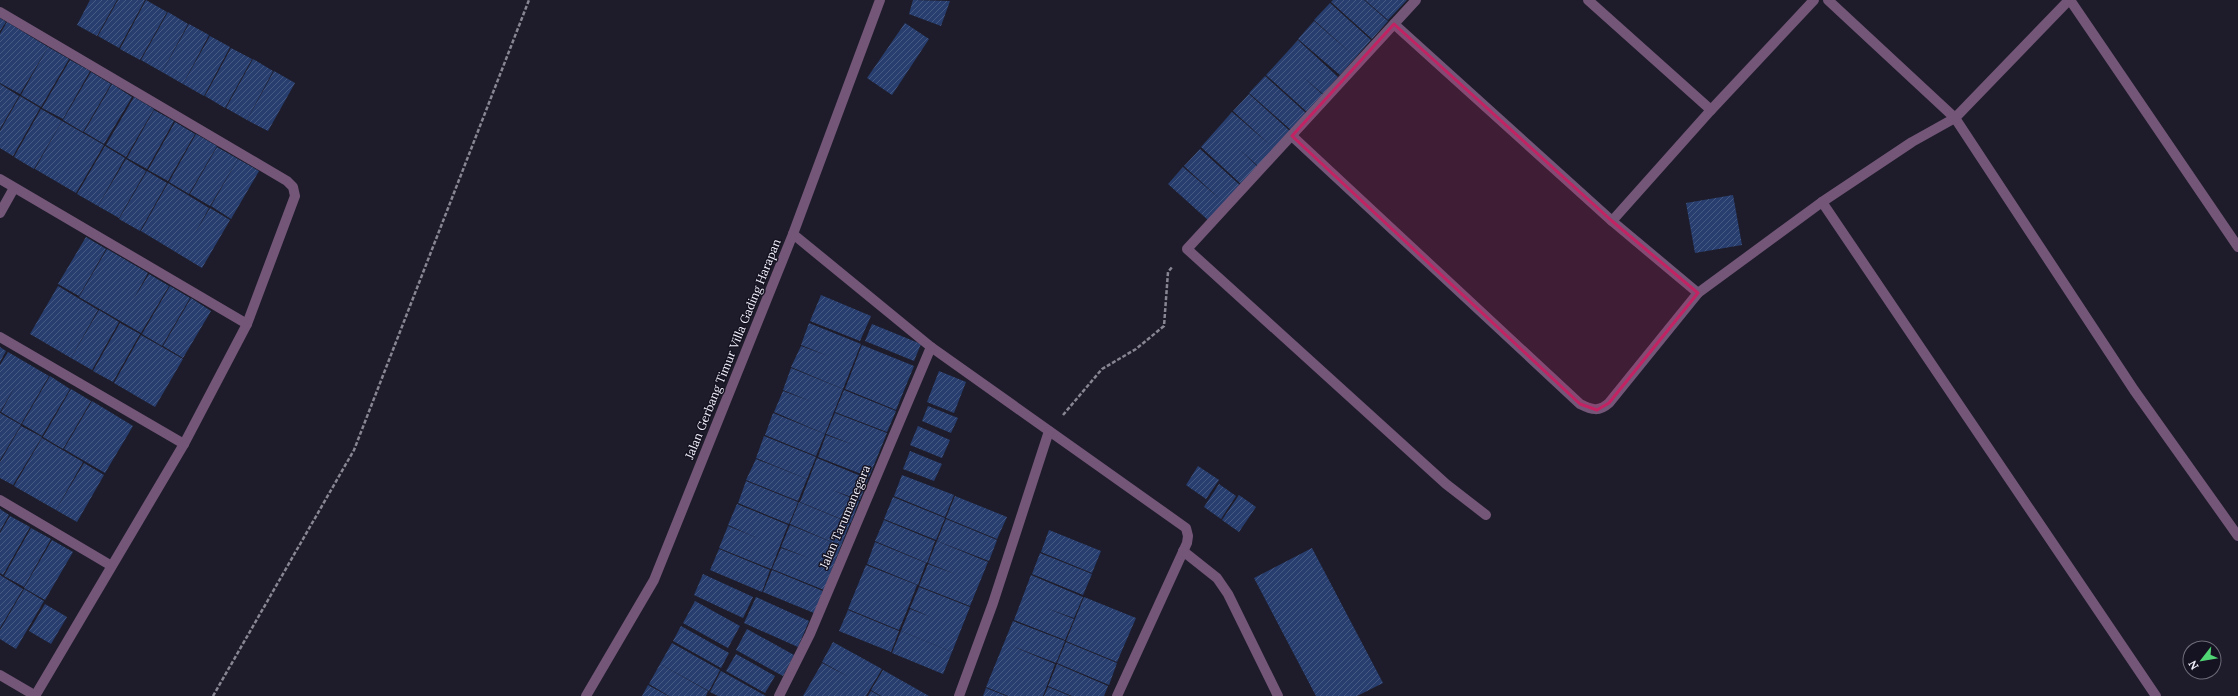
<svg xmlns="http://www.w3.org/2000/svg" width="2238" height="696" viewBox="0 0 2238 696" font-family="Lora,serif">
<defs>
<pattern id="building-hatch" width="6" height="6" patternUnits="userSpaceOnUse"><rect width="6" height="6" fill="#273e6f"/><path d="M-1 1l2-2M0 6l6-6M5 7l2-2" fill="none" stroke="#475a84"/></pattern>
</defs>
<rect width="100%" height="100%" fill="#1e1c2a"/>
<!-- building -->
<g fill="url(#building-hatch)">
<polygon points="90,0 117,0 97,36 77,25"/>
<polygon points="118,0 145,0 119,48 98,36"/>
<polygon points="146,0 167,12 140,60 120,49"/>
<polygon points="913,0 950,1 941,26 909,14"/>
<polygon points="1333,0 1364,0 1388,21 1372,39 1331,2"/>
<polygon points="1365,0 1407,0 1388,20"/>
<polygon points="1330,3 1371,40 1340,75 1298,39 1314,21 1353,55 1314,20"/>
<polygon points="168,12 188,24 162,72 141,60"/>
<polygon points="0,18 6,22 0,31"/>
<polygon points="7,22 48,47 20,94 0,83 0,34"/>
<polygon points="905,23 929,39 892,95 867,78"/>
<polygon points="189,24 209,35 183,84 162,72"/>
<polygon points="210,36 230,47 204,96 183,84"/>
<polygon points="1298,40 1338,77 1323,94 1302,76 1323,95 1307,112 1266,75"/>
<polygon points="48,47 69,59 41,107 21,95"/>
<polygon points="231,48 252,59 225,108 205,96"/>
<polygon points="253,59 273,71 247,120 226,108"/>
<polygon points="70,60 90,71 63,119 42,108"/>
<polygon points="274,71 295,83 268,131 247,120"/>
<polygon points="91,72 111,84 83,132 63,120"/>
<polygon points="1265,76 1306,113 1291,130 1249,93"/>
<polygon points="0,84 19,96 0,129"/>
<polygon points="112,84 132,97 104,144 84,132"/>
<polygon points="1249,94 1290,131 1258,166 1238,148 1258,167 1242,185 1201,147 1232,112 1270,145 1233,111"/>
<polygon points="20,96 40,108 13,156 0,148 0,131"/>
<polygon points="134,97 154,109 126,157 106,145"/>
<polygon points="41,109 62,121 34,169 14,157"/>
<polygon points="154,110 174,121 147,169 127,158"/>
<polygon points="62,121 83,133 67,160 83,133 104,145 76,193 35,169"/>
<polygon points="175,122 195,134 168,181 148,170"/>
<polygon points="196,134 217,146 189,194 169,182"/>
<polygon points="105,146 125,158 98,206 77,194"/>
<polygon points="217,147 238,159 210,206 190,194"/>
<polygon points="1200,149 1241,186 1209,221 1168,184 1183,167 1221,200 1184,166"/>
<polygon points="126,159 146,171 119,218 98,206"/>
<polygon points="238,159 259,171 231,219 211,206"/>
<polygon points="147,171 167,183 140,231 119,219"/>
<polygon points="168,183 209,208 194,235 210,208 230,220 202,268 141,231"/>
<polygon points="1733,195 1742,245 1695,253 1686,203"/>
<polygon points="86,237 106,249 79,296 58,284"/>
<polygon points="107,249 148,273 133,300 149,274 169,286 141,333 79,297"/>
<polygon points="58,286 98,310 71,358 30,334"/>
<polygon points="170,286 190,298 162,346 142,334"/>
<polygon points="821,295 871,316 860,341 810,321"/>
<polygon points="191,298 211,311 183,358 163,346"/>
<polygon points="99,310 119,322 92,370 71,358"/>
<polygon points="120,323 140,334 113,382 93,371"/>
<polygon points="809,323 861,344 843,389 791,367 801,346 828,356 801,345"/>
<polygon points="872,324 921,344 914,361 865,341"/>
<polygon points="141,335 162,347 146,374 162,347 183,359 155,407 114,383"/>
<polygon points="862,345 914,366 905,388 877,377 905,388 896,410 845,389"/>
<polygon points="0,347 6,351 0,362"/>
<polygon points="8,352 49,376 21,424 1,412 16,385 0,412 0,365"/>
<polygon points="791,368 843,389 825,434 774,412 783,391 810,401 783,390"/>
<polygon points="939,371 966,382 954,413 927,402"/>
<polygon points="50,376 70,389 42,436 22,424"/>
<polygon points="71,389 91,401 63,449 43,437"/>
<polygon points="844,390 896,411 887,432 835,412"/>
<polygon points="92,401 133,426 105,473 64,449"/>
<polygon points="928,406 958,418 951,433 922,421"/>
<polygon points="0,413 21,425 0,460"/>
<polygon points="773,413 825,434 816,456 765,435"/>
<polygon points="835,413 887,433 869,477 818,457 826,435 854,445 826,434"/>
<polygon points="21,426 42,437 13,485 0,478 0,462"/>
<polygon points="918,426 950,440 942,458 910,445"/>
<polygon points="764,436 816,457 807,479 756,458"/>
<polygon points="42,438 83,462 56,510 35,498 51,472 35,498 14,486"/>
<polygon points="910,451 942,464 934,481 903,469"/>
<polygon points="817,458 868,479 860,500 832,490 859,501 851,523 800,502"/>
<polygon points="756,459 807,479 798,501 746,480"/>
<polygon points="84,463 104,475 77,522 56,510"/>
<polygon points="1198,466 1219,480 1206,499 1186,485"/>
<polygon points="902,475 954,495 945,517 894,496"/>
<polygon points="746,481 798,502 789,524 738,503"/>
<polygon points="1219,484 1236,496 1221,519 1204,507"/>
<polygon points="1239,495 1256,507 1239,532 1222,520"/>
<polygon points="955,496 1007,517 997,539 946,518"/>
<polygon points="893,497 945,518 936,540 884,519"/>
<polygon points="799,502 850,523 841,546 790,524"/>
<polygon points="737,504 788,525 771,569 719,548 728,526 755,537 728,525"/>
<polygon points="0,509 9,515 0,531"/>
<polygon points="10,516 30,527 3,575 0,573 0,533"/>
<polygon points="946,519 997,540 989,561 937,541"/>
<polygon points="884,520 935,541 927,563 875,541"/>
<polygon points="790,525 841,546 824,590 772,569 781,548 809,558 781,547"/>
<polygon points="31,528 51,539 24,587 4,576"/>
<polygon points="1049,530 1101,551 1092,573 1041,552"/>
<polygon points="52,540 73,552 45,600 24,588"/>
<polygon points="937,541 988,562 970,606 919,586 928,564 955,574 928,563"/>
<polygon points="875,542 926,563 918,585 867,564"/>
<polygon points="1312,548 1383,683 1357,696 1316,696 1254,578"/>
<polygon points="719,549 770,570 762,592 710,570"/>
<polygon points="1040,553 1092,574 1083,595 1032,574"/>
<polygon points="866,565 917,585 908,608 881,597 908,608 899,630 848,609"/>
<polygon points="772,570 823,591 814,613 763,592"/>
<polygon points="703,574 753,597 743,618 694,595"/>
<polygon points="0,575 23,589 0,628"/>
<polygon points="1031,575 1083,597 1074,618 1046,608 1074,619 1065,640 1014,620"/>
<polygon points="919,587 970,607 952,652 901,631 910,609 931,617 910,608"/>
<polygon points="24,589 44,601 16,649 0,639 0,630"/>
<polygon points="756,597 809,621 798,647 744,623"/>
<polygon points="1084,597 1136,618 1117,662 1066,641 1075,619 1102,630 1075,619"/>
<polygon points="695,601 740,626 728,648 683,623"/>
<polygon points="45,604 67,617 51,644 29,631"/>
<polygon points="848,610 899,631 891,652 839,631"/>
<polygon points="1013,621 1065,641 1056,663 1012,646 1055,664 1043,696 1008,696 986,687 995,665 1023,676 995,665"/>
<polygon points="681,626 729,653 721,668 673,641"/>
<polygon points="747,629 794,655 783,676 736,650"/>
<polygon points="901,631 952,652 943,674 892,653"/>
<polygon points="833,642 882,669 866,696 803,696 822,663 849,677 822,662"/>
<polygon points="1066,642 1117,663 1109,685 1057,663"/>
<polygon points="672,643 720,670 709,691 660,664"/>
<polygon points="736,654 775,676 765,693 726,671"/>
<polygon points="660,664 708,691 706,696 669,696 649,684"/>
<polygon points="1057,664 1108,686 1104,696 1072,696 1048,686"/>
<polygon points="883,670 929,696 881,696 871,690"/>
<polygon points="721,671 766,696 718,696 710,692"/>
<polygon points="648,685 668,696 642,696"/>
<polygon points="1048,687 1070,696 1044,696"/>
<polygon points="986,688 1006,696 983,696"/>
<polygon points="871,691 880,696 868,696"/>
</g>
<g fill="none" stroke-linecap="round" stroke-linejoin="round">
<!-- path -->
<g stroke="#878692" stroke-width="2.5" stroke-dasharray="4 2" stroke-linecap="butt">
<polyline points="1063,415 1102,369 1136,349 1164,326 1168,272 1173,266"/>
<polyline points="213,696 354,450 529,0"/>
</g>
<!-- minor -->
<g stroke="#745679" stroke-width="10">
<polyline points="1416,0 1187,249 1446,484 1486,515"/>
<polyline points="1588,0 1711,110 1612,221"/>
<polyline points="1828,0 1955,118 2134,390 2238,536"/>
<polyline points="2069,0 1955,118 1912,142 1822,202 2156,696"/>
<polyline points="2070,0 2238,247"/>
<polyline points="0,12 287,181 293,187 295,196 247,324 184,444 35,696"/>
<polyline points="1711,110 1814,0"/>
<path d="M1292 136 1580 404C1592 410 1599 412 1609 403L1698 293 1612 221 1394 24"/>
<polyline points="0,179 247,324"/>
<polyline points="0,213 14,188"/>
<polyline points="793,234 931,347 1186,528 1188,536 1187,543 1117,696"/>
<polyline points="1698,293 1822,202"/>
<polyline points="0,337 184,444"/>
<polyline points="0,500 110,565"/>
<polyline points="1183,551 1217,578 1228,594 1278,696"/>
<polyline points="0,675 36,696"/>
<polyline points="586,696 654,580 793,234 880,0"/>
<polyline points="779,696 810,634 931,347"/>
<polyline points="959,696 993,603 1049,431"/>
</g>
</g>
<!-- marked area -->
<path fill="#c42363" fill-opacity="0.2" stroke="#c42363" stroke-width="3" stroke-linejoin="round" d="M1394 24 1612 221 1698 293 1609 403 1597 410 1580 404 1292 136Z"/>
<g text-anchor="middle" stroke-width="3" stroke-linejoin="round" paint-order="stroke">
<!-- street labels -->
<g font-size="12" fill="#f1f0fa" stroke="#151221">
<text transform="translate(733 349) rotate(-68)" y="4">Jalan Gerbang Timur Villa Gading Harapan</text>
<text transform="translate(845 517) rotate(-67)" y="4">Jalan Tarumanegara</text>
</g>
</g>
<!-- north arrow -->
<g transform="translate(2202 660) rotate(239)"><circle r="19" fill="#151221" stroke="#6d6b78"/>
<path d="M0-3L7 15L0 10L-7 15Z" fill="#50d674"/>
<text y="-6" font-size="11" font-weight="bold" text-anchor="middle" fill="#f1f0fa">N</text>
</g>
</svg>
